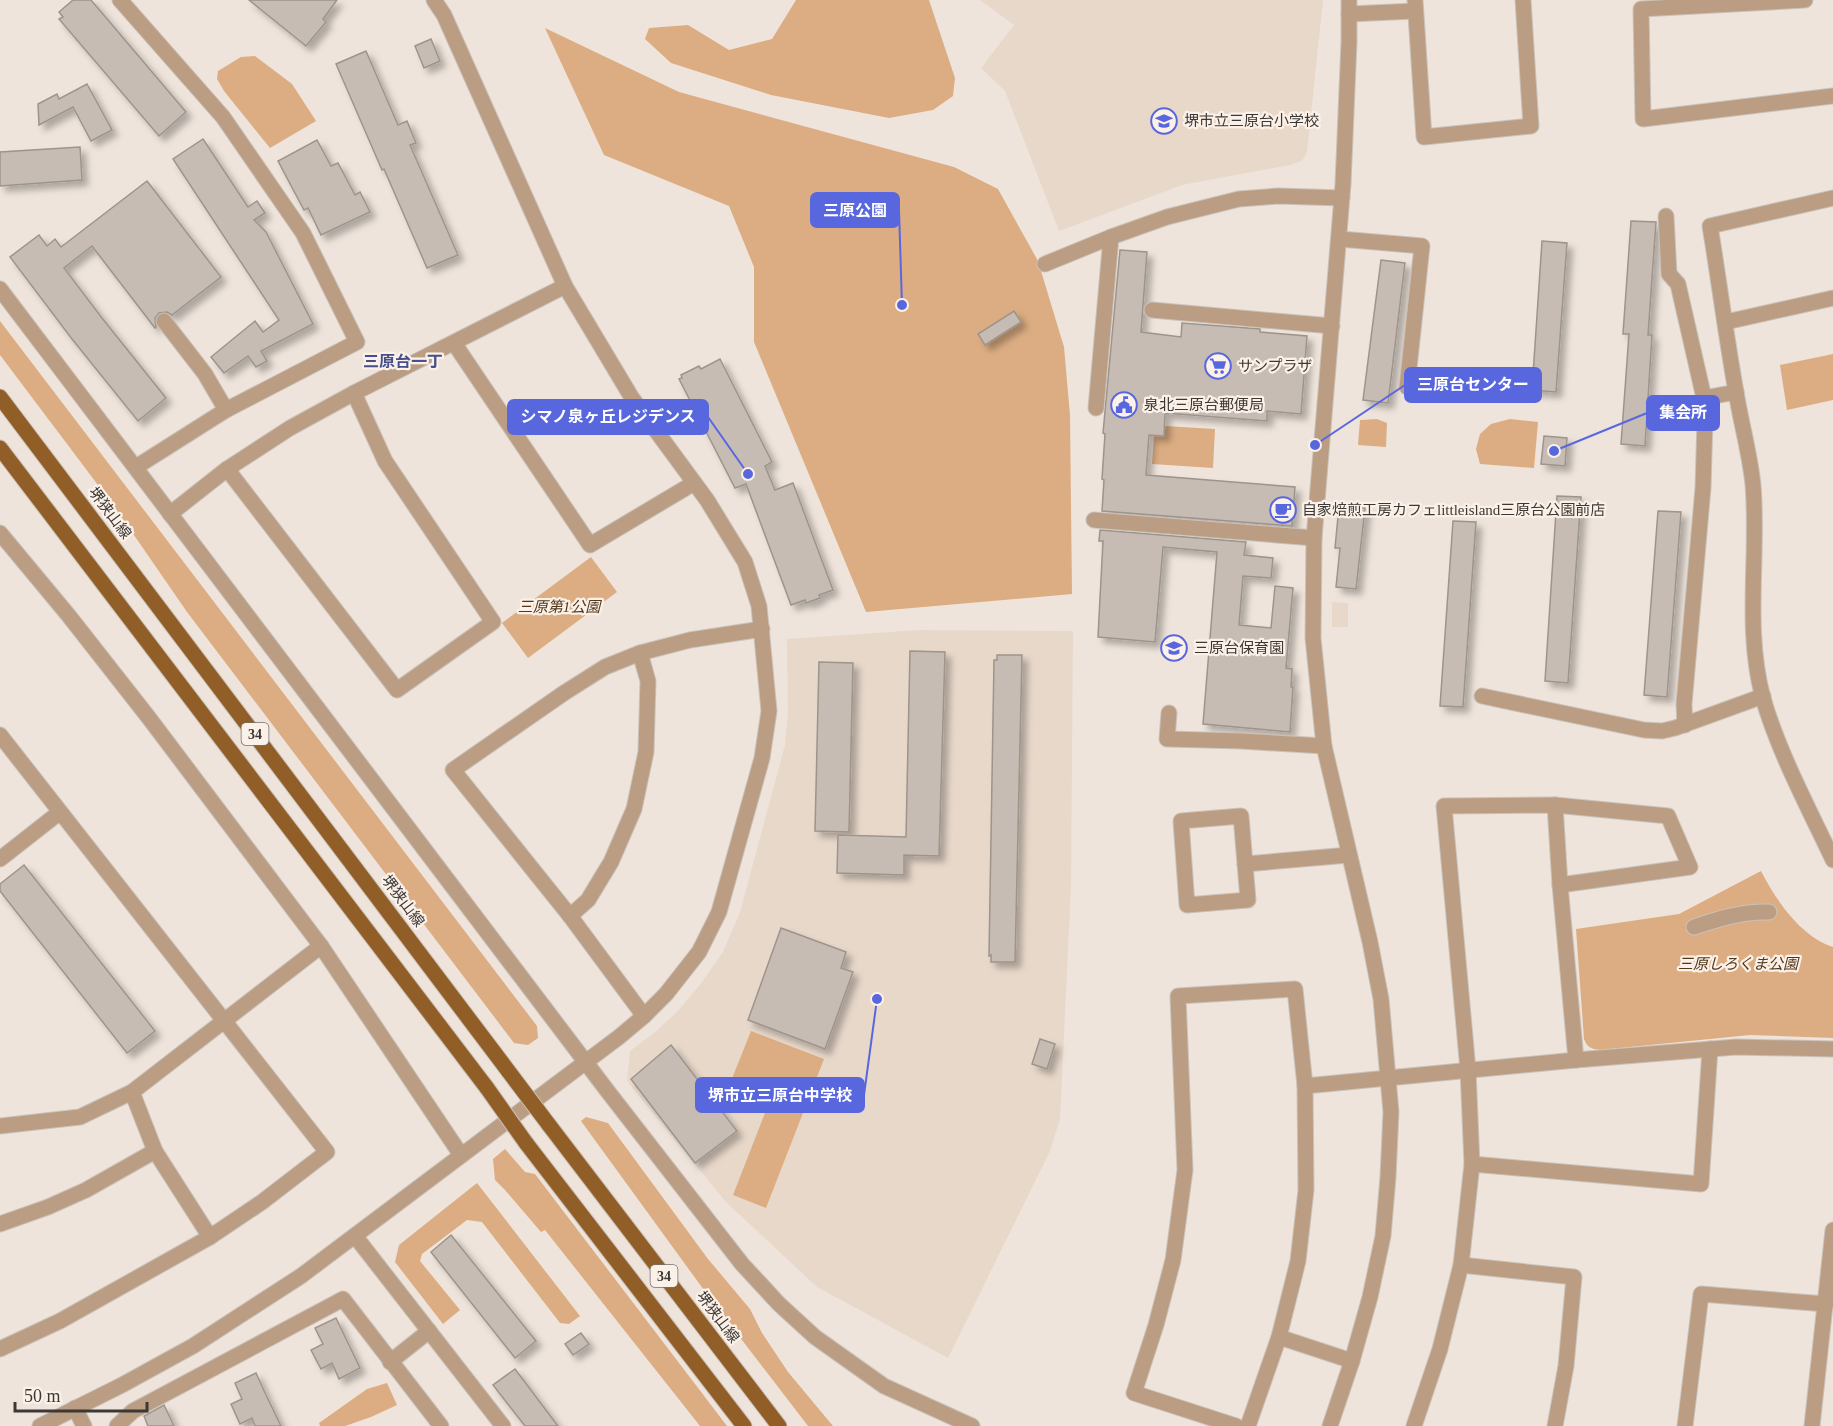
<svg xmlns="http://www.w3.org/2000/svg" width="1833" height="1426" viewBox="0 0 1833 1426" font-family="'Times New Roman','Noto Sans JP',serif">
<defs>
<filter id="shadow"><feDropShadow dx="5.5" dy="5.5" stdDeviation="3" flood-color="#0004"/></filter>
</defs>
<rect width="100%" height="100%" fill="#eee4db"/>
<!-- built -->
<g fill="#e8d8ca">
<polygon points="980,0 1323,0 1307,152 1302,161 1290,165 1182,185 1059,231 1005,91 981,68 1014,25"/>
<polygon points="1332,602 1348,603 1348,627 1332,627"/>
<polygon points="919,630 1073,631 1071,887 1060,1119 1050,1151 948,1358 817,1287 725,1201 627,1081 630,1051 654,1033 676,1013 699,986 723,952 740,912 785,745 788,713 787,639"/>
</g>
<!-- green -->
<g fill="#dcad82">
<polygon points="796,0 929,0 955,78 953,96 933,110 889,118 771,95 671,63 645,39 649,28 688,25 729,50 772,39"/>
<polygon points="545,28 679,92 954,167 998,189 1038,261 1064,347 1070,415 1072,594 866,612 754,342 754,267 729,206 604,155"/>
<polygon points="255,56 292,84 316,121 270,148 224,91 217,79 218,71 241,57"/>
<polygon points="0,321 537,1026 538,1038 528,1045 514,1043 187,612 116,509 0,355"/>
<polygon points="1833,354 1833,400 1787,410 1780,365"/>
<polygon points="1377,419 1387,423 1386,447 1358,445 1360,420"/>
<polygon points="1510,419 1538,422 1534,468 1480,464 1476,449 1480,434 1491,424"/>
<polygon points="1165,426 1215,429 1213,468 1152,464 1154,435 1164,436"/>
<polygon points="591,557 617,592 528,658 502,623"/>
<path d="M1761 871C1776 900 1800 936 1833 947V1038L1750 1035 1600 1050C1591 1049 1587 1047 1584 1039L1576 929 1679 914Z"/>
<polygon points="751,1031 824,1059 766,1208 733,1195 765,1113 725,1096"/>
<polygon points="586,1117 608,1123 708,1259 750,1309 762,1333 788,1372 833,1426 808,1426 709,1297 581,1121"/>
<polygon points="505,1149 525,1172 535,1174 727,1426 700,1426 545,1230 541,1232 505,1190 495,1180 493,1159"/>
<polygon points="477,1183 580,1316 569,1324 560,1323 482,1222 467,1220 422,1254 420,1261 460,1310 443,1324 395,1262 399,1245"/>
<polygon points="387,1383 397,1405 371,1417 345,1426 320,1426 319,1423 367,1389"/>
</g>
<!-- building -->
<g fill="#c6bcb3" stroke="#9d948b" stroke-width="1.5" filter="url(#shadow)">
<polygon points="73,0 91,0 186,112 159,136 59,19 63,17 59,12"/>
<polygon points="249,0 337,0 323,19 326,22 306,46"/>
<polygon points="431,39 440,61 424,68 415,46"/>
<polygon points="366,51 398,125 407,121 416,143 410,145 458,255 427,268 384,169 382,170 336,64"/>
<polygon points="87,84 112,130 91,141 73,107 39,125 38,104 57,94 59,99"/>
<polygon points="203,139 248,207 257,201 265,213 254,220 266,232 313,324 261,351 267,361 256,367 248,356 224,373 211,357 255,321 263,332 279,320 173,159"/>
<polygon points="317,140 331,166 338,163 355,195 360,192 370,212 321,235 308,208 304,210 278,161"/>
<polygon points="80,147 82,180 0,186 0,152"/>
<polygon points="147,181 221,277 172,315 167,312 159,313 155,318 156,327 155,328 92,246 64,268 102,318 166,398 138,421 72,339 10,257 39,235 47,246 55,239 61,247"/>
<polygon points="1631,221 1656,222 1648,335 1652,335 1645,446 1621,444 1629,334 1623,334"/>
<polygon points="1542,241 1567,243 1556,392 1532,390"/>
<polygon points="1120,250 1147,252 1141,332 1181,337 1182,323 1260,329 1260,332 1307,336 1301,414 1267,411 1267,421 1165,413 1164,436 1149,435 1146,475 1295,487 1292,526 1102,511 1104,480 1102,479 1105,434 1103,433"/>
<polygon points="1381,260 1405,263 1388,403 1363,400"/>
<polygon points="1014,311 1021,322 985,345 978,334"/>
<polygon points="720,359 772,462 765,466 775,490 793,483 833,590 819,595 820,598 806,603 805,600 791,605 746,484 735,488 679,379 682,378 681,375 699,366 701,369"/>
<polygon points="1544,436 1567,438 1565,466 1541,464"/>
<polygon points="1557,496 1581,497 1568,683 1545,681"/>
<polygon points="1339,506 1365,508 1356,589 1336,587 1340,548 1335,548"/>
<polygon points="1658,511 1681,512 1667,697 1644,695"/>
<polygon points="1453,521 1476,522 1463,707 1440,706"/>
<polygon points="1100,530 1246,542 1244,555 1273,558 1271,578 1243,576 1239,625 1271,628 1275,586 1293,588 1286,668 1292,669 1291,687 1293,687 1290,732 1203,724 1217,552 1163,547 1155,642 1098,637 1103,541 1099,541"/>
<polygon points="910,651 945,652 939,856 904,855 904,875 837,873 838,835 906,837"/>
<polygon points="997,655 1022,655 1015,962 991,962 991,955 989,956 994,660 997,660"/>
<polygon points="819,662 853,663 849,832 815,831"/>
<polygon points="24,865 155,1031 127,1053 0,891 0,884"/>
<polygon points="781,928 846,952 841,968 853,972 825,1049 748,1020"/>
<polygon points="1040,1039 1055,1044 1047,1069 1032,1064"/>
<polygon points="671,1045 737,1131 695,1163 631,1079"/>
<polygon points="451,1235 536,1341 515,1358 431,1252"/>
<polygon points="336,1318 360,1368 339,1379 332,1363 321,1369 311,1350 323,1344 315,1328"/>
<polygon points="581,1333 589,1344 573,1355 565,1344"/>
<polygon points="515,1369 558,1426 525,1426 493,1385"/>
<polygon points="256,1373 266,1395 281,1426 255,1426 252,1418 240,1424 231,1404 242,1399 235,1383"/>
<polygon points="164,1405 174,1426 148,1426 144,1416"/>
</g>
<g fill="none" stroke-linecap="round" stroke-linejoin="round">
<!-- minor casing -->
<g stroke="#cac2ba" stroke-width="17">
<g id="minor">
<polyline points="120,0 223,117 303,233 357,342 226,410 136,467"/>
<polyline points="1415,0 1424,137 1531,126 1523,0"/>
<polyline points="1805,0 1641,9 1643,119 1833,96"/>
<polyline points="1349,14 1415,11"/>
<path d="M1833 198 1710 226C1719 281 1726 336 1736 392 1741 423 1750 454 1753 485 1759 556 1744 628 1763 698 1778 751 1809 809 1833 860"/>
<polyline points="1666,216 1669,274 1678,284 1704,398 1705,419 1703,488 1684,704 1685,725"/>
<polyline points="1340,239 1422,246 1407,387"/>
<polyline points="1045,264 1111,237"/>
<polyline points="0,289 609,1093 742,1264 779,1304 815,1337 884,1386 972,1426"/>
<polyline points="1152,310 1332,326"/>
<polyline points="164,321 205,374 226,410"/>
<polyline points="1726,322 1833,298"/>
<polyline points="454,343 590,545 694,483"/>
<polyline points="1704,398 1736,392"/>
<polyline points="1096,408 1111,237 1167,217 1239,199 1278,196 1342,198"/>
<polyline points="227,469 397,690 493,622 385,461 354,393"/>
<polyline points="170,514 227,469 290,428 354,393 565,286"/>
<polyline points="1094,520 1314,538"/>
<polyline points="0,533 69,616 149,718 321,946 461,1155"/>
<polyline points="1482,696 1644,730 1662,731 1675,728 1763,696"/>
<polyline points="1169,713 1167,739 1241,741 1324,746"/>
<polyline points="0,735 327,1152 262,1202 210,1237 60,1321 0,1349"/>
<polyline points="1555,805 1560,885 1576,1060"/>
<polygon points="1241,816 1248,900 1187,905 1181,821"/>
<polyline points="0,859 60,812"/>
<polyline points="1245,864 1349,855"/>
<polyline points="570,916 588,900 611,862 634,809 646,752 648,681 640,653"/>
<path d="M1694 927C1718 919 1743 911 1769 912"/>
<polyline points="644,1016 570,916 453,770 564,693 605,667 640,653 690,640 762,629"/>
<polyline points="1305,1086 1576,1060 1736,1047 1833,1049"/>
<polyline points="132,1092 155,1151 210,1237"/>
<polyline points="0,1126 80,1117 132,1092 321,946"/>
<polyline points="1472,1164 1701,1184 1710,1049"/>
<polyline points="0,1224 48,1207 86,1190 155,1151"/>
<polyline points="355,1236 503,1426"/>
<polyline points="1461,1265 1574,1277 1566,1366 1555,1426"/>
<polyline points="1279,1337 1352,1361"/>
<polyline points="390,1362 429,1331"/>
<polyline points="75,1408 84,1426"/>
<polyline points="40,1426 122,1385 193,1346 301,1276 619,1037 644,1016 666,994 699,952 719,912 762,758 769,711 759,606 745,562 707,500 632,398 565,286 444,15 434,0"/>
<polyline points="117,1426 133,1411 343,1299 441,1426"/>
<polyline points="1236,1426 1134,1393 1156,1325 1173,1260 1185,1170 1178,996 1295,989 1305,1086 1306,1190 1298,1261 1279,1337 1248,1426"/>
<polyline points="1330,1426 1352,1361 1370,1297 1383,1236 1388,1177 1391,1112 1381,999 1370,942 1324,746 1313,638 1314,538 1343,184 1349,42 1349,0"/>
<polyline points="1414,1426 1440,1349 1461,1265 1472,1164 1468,1070 1444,806 1555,805 1668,816 1690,867 1560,885"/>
<polyline points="1685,1426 1701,1294 1826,1304"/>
<polyline points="1812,1426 1833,1230"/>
</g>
</g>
<!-- major casing -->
<g stroke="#cac2ba" stroke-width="17">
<g id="major">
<polyline points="0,397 509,1072"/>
<polyline points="0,448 487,1088"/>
<polyline points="549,1125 779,1426"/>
<polyline points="526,1143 744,1426"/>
</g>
</g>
<!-- minor -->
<use href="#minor" stroke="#ba9d82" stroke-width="15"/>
<!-- major -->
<use href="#major" stroke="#925e27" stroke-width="15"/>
<!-- major-bridge casing -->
<g stroke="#cac2ba" stroke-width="17" stroke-linecap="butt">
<g id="major-bridge">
<polyline points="509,1072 549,1125"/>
<polyline points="487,1088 526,1143"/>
</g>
</g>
<!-- major-bridge -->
<use href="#major-bridge" stroke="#925e27" stroke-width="15"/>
</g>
<!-- icons -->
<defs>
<g id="school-ring" transform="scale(1.35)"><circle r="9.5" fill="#fbf1e8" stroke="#5967de" stroke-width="1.5"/><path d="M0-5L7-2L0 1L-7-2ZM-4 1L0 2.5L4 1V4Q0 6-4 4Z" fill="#5967de"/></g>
<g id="supermarket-ring" transform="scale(1.35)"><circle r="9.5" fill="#fbf1e8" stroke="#5967de" stroke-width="1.5"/><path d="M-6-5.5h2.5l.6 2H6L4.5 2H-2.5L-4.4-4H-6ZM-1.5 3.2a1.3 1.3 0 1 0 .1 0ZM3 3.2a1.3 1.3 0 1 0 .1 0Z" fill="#5967de"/></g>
<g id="civic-ring" transform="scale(1.35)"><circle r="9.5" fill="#fbf1e8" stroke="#5967de" stroke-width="1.5"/><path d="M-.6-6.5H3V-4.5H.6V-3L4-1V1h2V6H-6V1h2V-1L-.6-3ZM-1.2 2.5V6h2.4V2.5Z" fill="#5967de"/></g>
<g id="cafe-ring" transform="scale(1.35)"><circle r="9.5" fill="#fbf1e8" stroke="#5967de" stroke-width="1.5"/><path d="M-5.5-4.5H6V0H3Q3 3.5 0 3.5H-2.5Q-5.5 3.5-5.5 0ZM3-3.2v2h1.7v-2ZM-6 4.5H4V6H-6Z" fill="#5967de"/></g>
</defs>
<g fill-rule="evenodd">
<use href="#school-ring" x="1164" y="121"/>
<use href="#supermarket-ring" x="1218" y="366"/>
<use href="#civic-ring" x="1124" y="405"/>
<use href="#cafe-ring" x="1283" y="510"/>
<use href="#school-ring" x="1174" y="648"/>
</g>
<g text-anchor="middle" stroke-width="4.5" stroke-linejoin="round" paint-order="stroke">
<!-- shield labels -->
<g fill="#fbf1e8" stroke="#75706b" stroke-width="1.5">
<rect x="241.5" y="723" width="27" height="22" rx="4.5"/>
<rect x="650.5" y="1265" width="27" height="22" rx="4.5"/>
</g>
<g font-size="14" font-weight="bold" fill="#3c3835">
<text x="255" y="739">34</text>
<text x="664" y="1281">34</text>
</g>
<!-- poi labels -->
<g font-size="15" fill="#3c3835" stroke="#fbf1e8" text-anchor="start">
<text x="1184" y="126">堺市立三原台小学校</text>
<text x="1238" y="371">サンプラザ</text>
<text x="1144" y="410">泉北三原台郵便局</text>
<text x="1302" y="515">自家焙煎工房カフェlittleisland三原台公園前店</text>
<text x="1194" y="653">三原台保育園</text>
</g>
<!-- street labels -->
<g font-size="15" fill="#3c3835" stroke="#fbf1e8">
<text transform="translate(110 513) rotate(53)" y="5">堺狭山線</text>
<text transform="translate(403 901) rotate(53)" y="5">堺狭山線</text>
<text transform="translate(718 1317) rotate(53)" y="5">堺狭山線</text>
</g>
<!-- park labels -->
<g font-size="15" font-style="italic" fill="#53371b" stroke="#fbf1e8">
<text x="559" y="612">三原第1公園</text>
<text x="1738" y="969">三原しろくま公園</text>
</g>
<!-- neighbourhood labels -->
<g font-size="16" font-weight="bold" fill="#444f8c" stroke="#fbf1e8">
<text x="403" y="367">三原台一丁</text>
</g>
</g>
<!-- callouts -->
<path fill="none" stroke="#5967de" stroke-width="2" d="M902 305L899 210M1315 445L1405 385M1554 451L1647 413M748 474L708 417M877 999L864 1095"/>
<g fill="#5967de" stroke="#fbf1e8" stroke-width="2">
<circle cx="902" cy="305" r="6"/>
<circle cx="1315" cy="445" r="6"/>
<circle cx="1554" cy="451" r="6"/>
<circle cx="748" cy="474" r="6"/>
<circle cx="877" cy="999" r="6"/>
</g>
<g fill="#5967de" stroke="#5967de" stroke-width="2">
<rect x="811" y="193" width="88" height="34" rx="6"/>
<rect x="1405" y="368" width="136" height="34" rx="6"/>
<rect x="1647" y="396" width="72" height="34" rx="6"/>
<rect x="508" y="400" width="200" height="34" rx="6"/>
<rect x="696" y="1078" width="168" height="34" rx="6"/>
</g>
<g font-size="16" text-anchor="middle" font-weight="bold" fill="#fff">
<text x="855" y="216">三原公園</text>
<text x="1473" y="390">三原台センター</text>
<text x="1683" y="418">集会所</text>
<text x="608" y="422">シマノ泉ヶ丘レジデンス</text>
<text x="780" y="1101">堺市立三原台中学校</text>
</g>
<!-- scale -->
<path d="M15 1402v9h132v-9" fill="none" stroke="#3c3835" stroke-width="3"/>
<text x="24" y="1402" font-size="18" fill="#3c3835" stroke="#fbf1e8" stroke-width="4.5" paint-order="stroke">50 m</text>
</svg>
